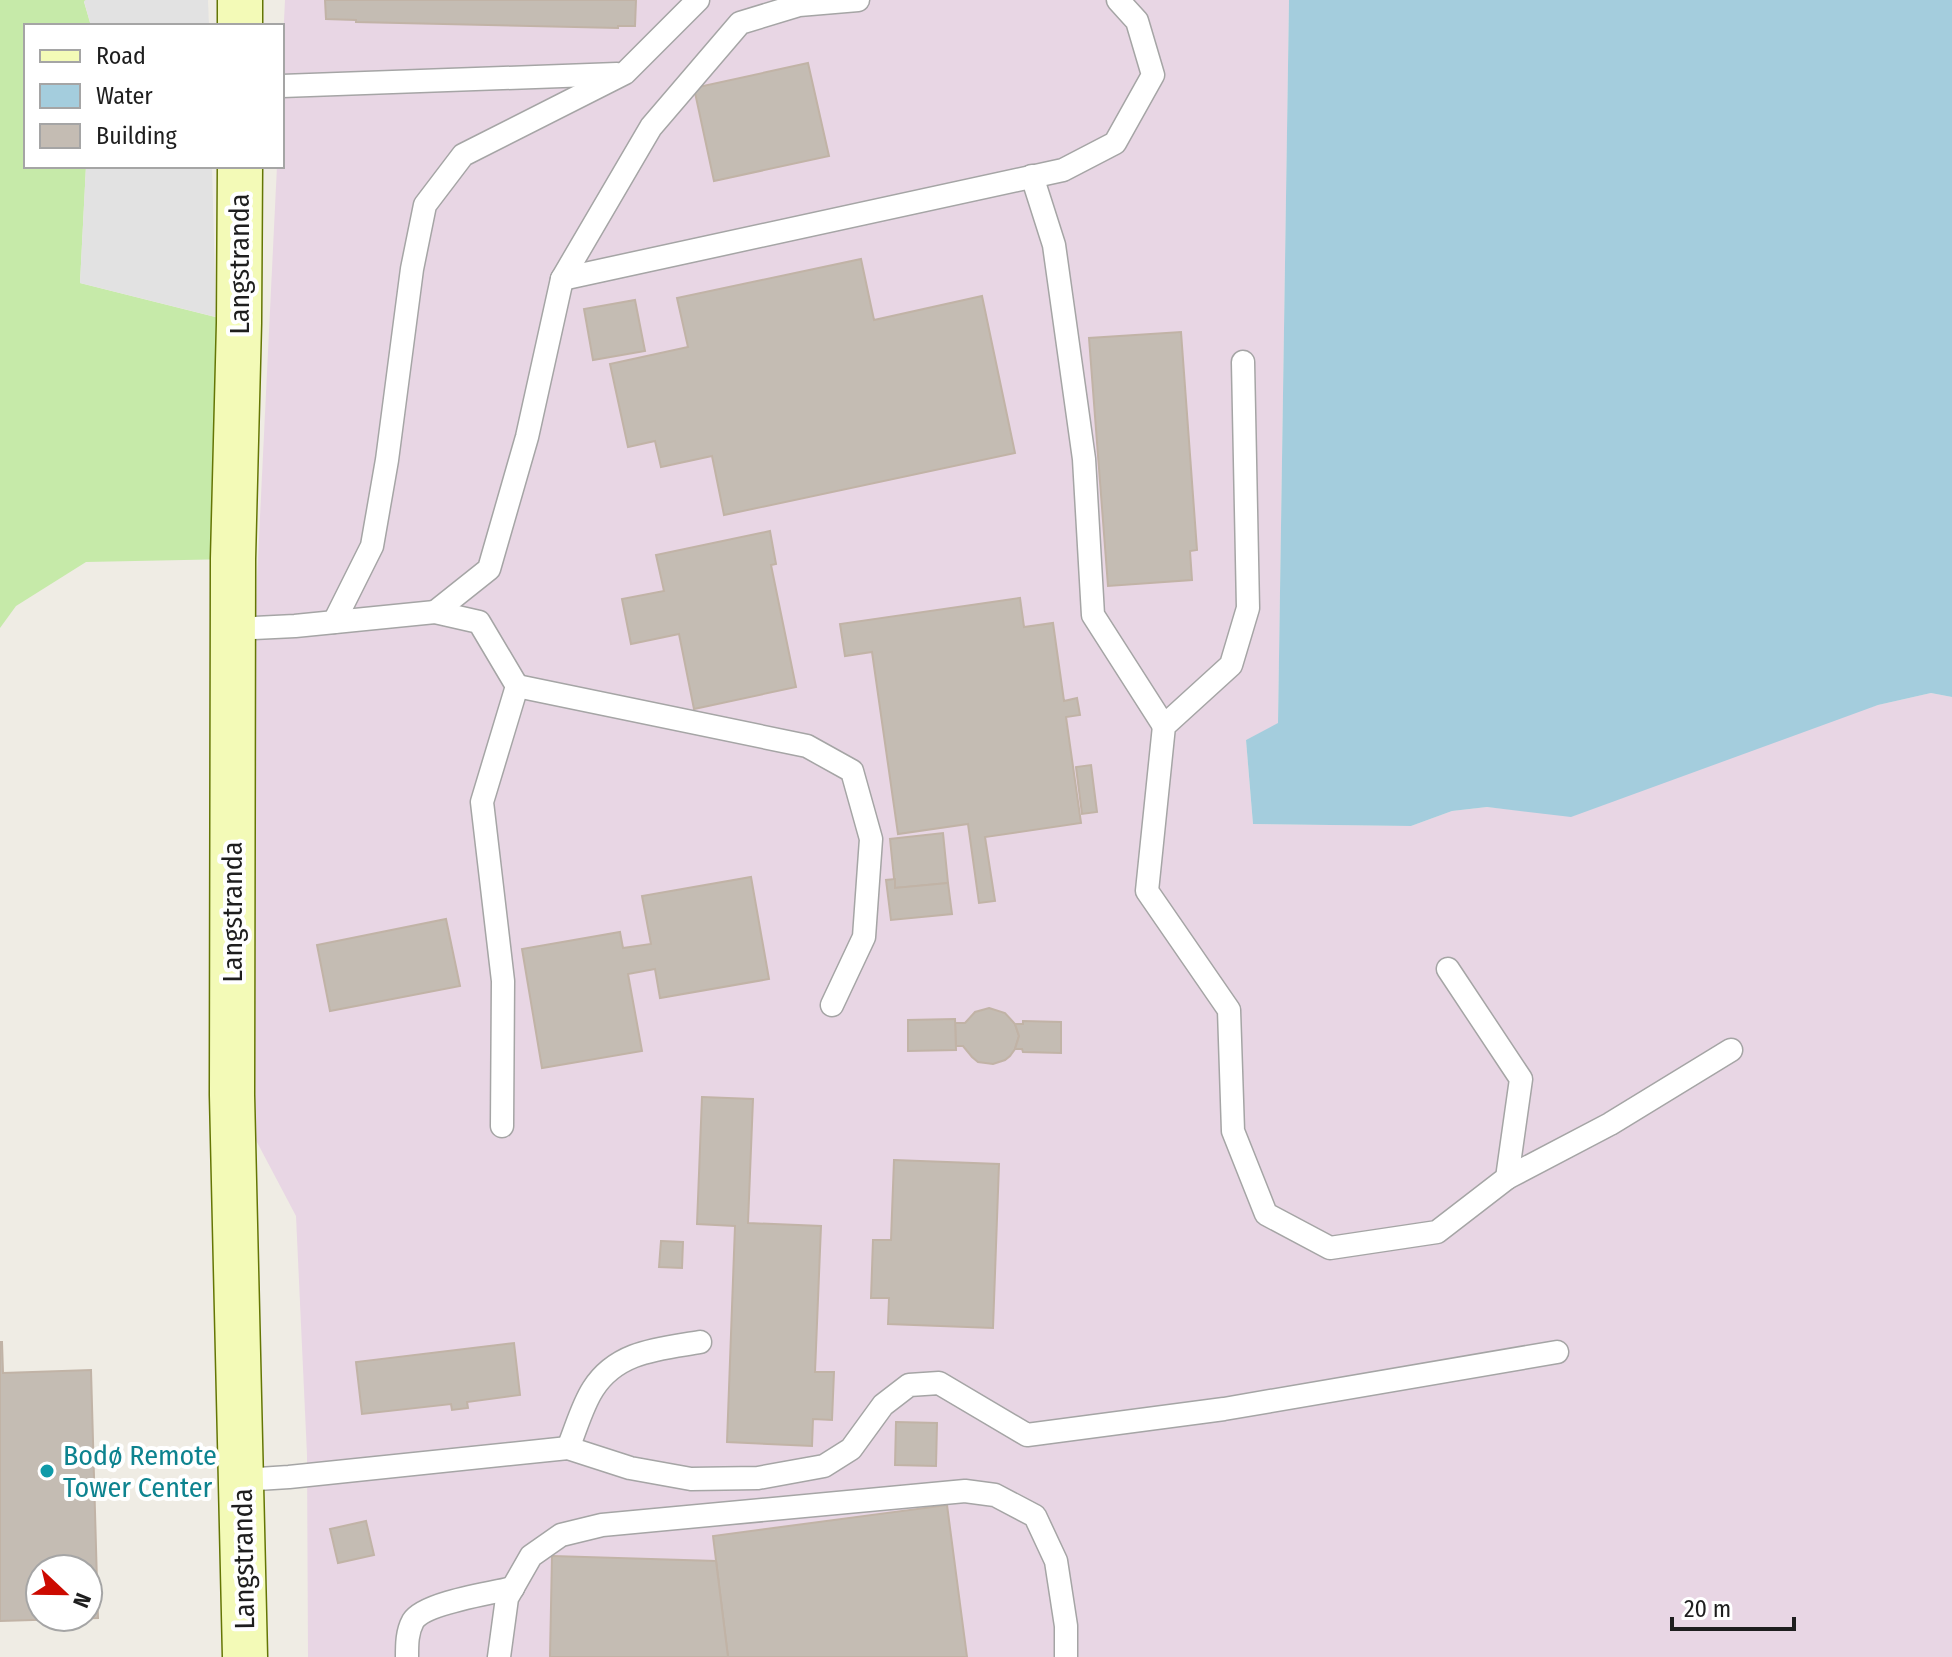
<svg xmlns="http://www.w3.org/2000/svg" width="1952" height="1657" viewBox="0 0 1952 1657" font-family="'Fira Sans Condensed',sans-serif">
<rect width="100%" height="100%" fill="#efece4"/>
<!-- industrial -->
<polygon fill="#e8d6e4" points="285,0 1289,0 1278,724 1246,740 1253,824 1411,826 1452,811 1487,807 1526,811 1878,705 1931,693 1952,697 1952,1657 308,1657 307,1455 296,1216 232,1095 277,166 282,166 282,61"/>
<!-- grass -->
<polygon fill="#c6eaa9" points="0,0 86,0 84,2 91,26 26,26 26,166 86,166 80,283 239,323 233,559 86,562 16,606 0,628"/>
<!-- parking -->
<g fill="#e2e2e2">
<polygon points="86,0 208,0 209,26 91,26 84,1"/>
<polygon points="86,166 212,166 216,317 80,283"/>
</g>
<!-- water -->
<polygon fill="#a4cddd" points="1289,0 1952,0 1952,697 1931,693 1878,705 1571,817 1487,807 1452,811 1411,826 1253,824 1246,740 1278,723"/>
<!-- building -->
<g fill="#c4bcb3" stroke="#c1b3a6" stroke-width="2" fill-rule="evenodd">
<polygon points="325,0 636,0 635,26 618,26 618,28 356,22 356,20 326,19"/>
<polygon points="808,63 829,156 714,181 694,88"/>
<polygon points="861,259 874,320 982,296 1015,453 724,515 712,456 661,467 655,441 628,447 610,364 688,347 677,298"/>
<polygon points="635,300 645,351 593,360 584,309"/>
<polygon points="1181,332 1197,550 1190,551 1192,580 1108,586 1089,338"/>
<polygon points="770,531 776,564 771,565 796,687 694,709 679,634 631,644 622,599 664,591 656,555"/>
<polygon points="1020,598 1024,627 1053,623 1064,701 1077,698 1080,715 1066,717 1081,823 985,837 995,901 979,903 968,824 898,834 872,652 845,656 840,624"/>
<polygon points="1091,765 1097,812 1082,814 1076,767"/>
<polygon points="943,833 948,883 895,888 890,839"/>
<polygon points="751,877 769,979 660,998 655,969 628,974 642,1051 542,1068 522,949 620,932 623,948 651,944 642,896"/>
<polygon points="895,879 895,888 948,883 952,914 891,920 886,880"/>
<polygon points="446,919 460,986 330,1011 317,945"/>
<polygon points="989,1008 1005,1013 1015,1024 1019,1036 1015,1049 1010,1056 1005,1060 993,1064 978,1062 972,1057 963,1046 956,1046 955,1023 965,1023 975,1012"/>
<polygon points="955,1019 956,1050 908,1051 908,1020"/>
<polygon points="1023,1021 1061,1022 1061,1053 1023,1052 1022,1049 1015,1049 1019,1036 1015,1024 1023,1024"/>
<polygon points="702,1097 753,1099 748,1223 821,1226 815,1372 834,1372 832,1420 813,1419 812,1446 727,1442 735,1226 697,1224"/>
<polygon points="894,1160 999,1164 993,1328 888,1324 889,1298 871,1298 873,1240 891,1240"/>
<polygon points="661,1241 683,1242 682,1268 659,1267"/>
<path d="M0 1342H2L3 1373 91 1370 98 1618 0 1621ZM40 1569H88V1617H40Z"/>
<polygon points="514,1343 520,1395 467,1402 468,1408 452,1410 451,1404 362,1414 356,1362"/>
<polygon points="896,1422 937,1423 936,1466 895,1465"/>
<polygon points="947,1505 967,1657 728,1657 713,1536"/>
<polygon points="366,1521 374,1555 338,1563 330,1529"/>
<polygon points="552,1556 716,1561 728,1657 550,1657"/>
</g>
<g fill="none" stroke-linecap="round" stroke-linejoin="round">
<!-- lane casing -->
<g stroke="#a5a5a5" stroke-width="25">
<g id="lane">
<polyline points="282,86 617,74"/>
<polyline points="1032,176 1054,245 1084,459 1093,615 1164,726"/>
<polyline points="562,279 1063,170 1115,143 1153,75 1137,21 1118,0"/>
<polyline points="1243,362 1248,608 1231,665 1164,726 1147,891 1229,1010 1233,1131 1266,1214 1330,1248 1437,1232 1507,1178 1521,1079 1448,969"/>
<polyline points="435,612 489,569 527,437 562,279 651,127 740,23 799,5 858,0"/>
<polyline points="334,622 372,546 387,460 412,269 425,205 463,155 625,73 698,0"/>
<polyline points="234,629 295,626 435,612 479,622 517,686 482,802 503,981 502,1126"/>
<polyline points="517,686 807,746 852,771 871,839 864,937 832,1005"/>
<polyline points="1507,1178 1610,1124 1731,1050"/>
<path d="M568 1448C576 1429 582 1406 593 1389 617 1351 659 1349 700 1342"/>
<polyline points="241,1480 289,1477 568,1448 630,1468 691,1479 758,1478 824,1466 851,1449 883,1405 909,1385 939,1383 1027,1435 1224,1409 1557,1352"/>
<path d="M407 1657C407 1644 407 1632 413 1621 424 1603 491 1593 513 1588"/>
<polyline points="499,1657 507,1598 531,1556 561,1535 602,1525 965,1491 995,1495 1035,1516 1056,1561 1066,1626 1066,1657"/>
</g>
</g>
<!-- secondary casing -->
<g stroke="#647604" stroke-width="47">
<g id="secondary">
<polyline points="240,0 240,26"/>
<polyline points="240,166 239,323 233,559 232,1095 245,1657"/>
</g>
</g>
<!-- lane -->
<use href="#lane" stroke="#fff" stroke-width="22"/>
<!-- secondary -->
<use href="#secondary" stroke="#f3fab7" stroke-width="44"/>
</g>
<!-- markers -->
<circle fill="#0f9aa8" stroke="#fff" stroke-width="3" cx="47" cy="1471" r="8"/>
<g text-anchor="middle" stroke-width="8" stroke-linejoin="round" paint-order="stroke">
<!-- street labels -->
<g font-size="28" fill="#1e1e1e" stroke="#fff">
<text transform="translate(239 264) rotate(-90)" y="10">Langstranda</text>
<text transform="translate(232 912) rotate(-90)" y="10">Langstranda</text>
<text transform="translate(243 1559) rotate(-91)" y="10">Langstranda</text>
</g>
<!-- culture labels -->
<g font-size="28" fill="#0d838f" stroke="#fff" text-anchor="start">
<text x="63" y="1465">Bodø Remote<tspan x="63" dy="32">Tower Center</tspan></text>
</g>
</g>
<!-- legend -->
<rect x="24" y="24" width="260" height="144" fill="#ffffff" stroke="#a5a5a5" stroke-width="2"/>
<rect x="40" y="50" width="40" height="12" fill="#f3fab7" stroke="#a5a5a5" stroke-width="2"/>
<text x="96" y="64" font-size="24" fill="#1e1e1e">Road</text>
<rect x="40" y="84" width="40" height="24" fill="#a4cddd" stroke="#a5a5a5" stroke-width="2"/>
<text x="96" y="104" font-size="24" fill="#1e1e1e">Water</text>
<rect x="40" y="124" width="40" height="24" fill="#c4bcb3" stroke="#a5a5a5" stroke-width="2"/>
<text x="96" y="144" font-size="24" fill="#1e1e1e">Building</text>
<!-- north arrow -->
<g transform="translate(64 1593) rotate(112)"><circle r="38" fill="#ffffff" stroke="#a5a5a5" stroke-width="2"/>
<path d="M0-6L14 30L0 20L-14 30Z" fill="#cc0a00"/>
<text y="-12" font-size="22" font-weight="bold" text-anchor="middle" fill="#1e1e1e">N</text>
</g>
<!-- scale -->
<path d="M1672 1617v12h122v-12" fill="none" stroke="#1e1e1e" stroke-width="4"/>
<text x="1684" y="1617" font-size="24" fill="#1e1e1e" stroke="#ffffff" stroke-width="6" paint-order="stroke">20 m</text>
</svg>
